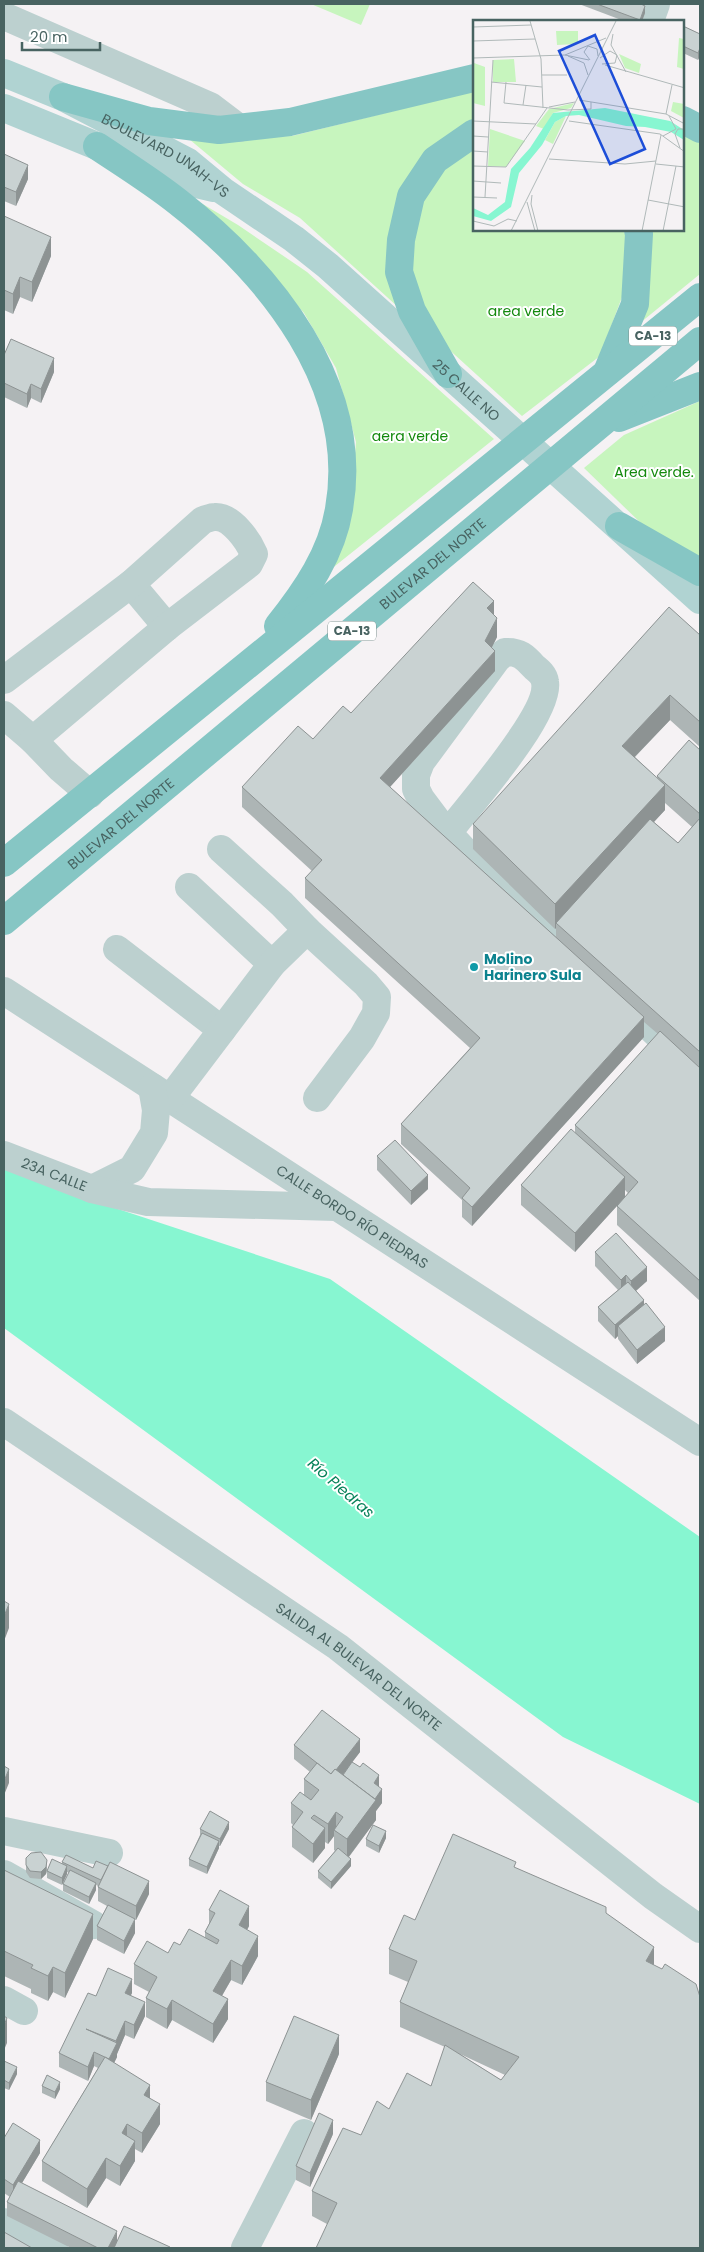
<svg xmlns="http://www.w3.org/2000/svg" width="704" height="2252" viewBox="0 0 704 2252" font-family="Poppins,sans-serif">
<rect width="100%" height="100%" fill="#f5f2f4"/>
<!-- green -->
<g fill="#c7f5be">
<polygon points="311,4 370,4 361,25"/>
<polygon points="474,91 474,123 424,156 398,307 300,218 243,184 189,139 292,136"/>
<polygon points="683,133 700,141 700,274 640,323 650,230 683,230"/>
<polygon points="474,146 474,230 623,230 626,236 625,289 600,356 522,416 444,345 421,305 410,269 420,202 441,170"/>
<polygon points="201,203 238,225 307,272 494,439 330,570 350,519 356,442 336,368 304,313 226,226"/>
<polygon points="700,401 700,559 648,530 584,468 624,435"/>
</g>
<!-- water -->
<polygon fill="#87f6d1" points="4,1166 115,1208 330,1279 700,1537 700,1804 563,1737 4,1328"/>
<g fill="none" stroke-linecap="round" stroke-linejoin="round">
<!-- minor -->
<g stroke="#bcd0cf" stroke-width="28">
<polyline points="4,16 210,106 239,128"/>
<polyline points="650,21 656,4"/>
<polyline points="131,584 167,627"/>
<path d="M4 680 131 584 203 520C207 519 211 517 215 517 231 516 248 540 254 554L249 564 167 627 33 740 4 715"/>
<polyline points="33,740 61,769 90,794"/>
<path d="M448 833C469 805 551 714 545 682 544 675 539 671 534 667 525 657 519 651 505 652L497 659 421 762 416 775V789L421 799 439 823 473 860 554 937"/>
<polyline points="189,887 272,964"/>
<polyline points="307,930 366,984 377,997 376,1013 362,1038 317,1098"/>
<polyline points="117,949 222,1030"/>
<path id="s1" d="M4 991 700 1442"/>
<polyline points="618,997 700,1075"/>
<polyline points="169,1100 272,964 307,930 282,904 221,849"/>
<path id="s2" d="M4 1155 92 1189 132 1169 154 1133 156 1110 152 1087"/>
<polyline points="92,1189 148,1202 336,1207"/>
<path id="s3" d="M4 1422 338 1647 653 1896 700 1929"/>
<polyline points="4,1831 109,1853"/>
<polyline points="4,1874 94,1925"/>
<polyline points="4,2000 24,2011"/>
<polyline points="4,2222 54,2248"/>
<polyline points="245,2248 304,2133"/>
</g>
<!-- major -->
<g stroke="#b0d3d2" stroke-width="28">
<path id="s4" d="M4 73 63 97 188 162 223 191 294 239 328 266 700 600"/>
<polyline points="4,108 180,180 214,188"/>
</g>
<!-- highway -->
<g stroke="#86c6c4" stroke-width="28">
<polyline points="63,97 149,121 219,130 290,122 474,78"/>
<polyline points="683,120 700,129"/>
<path d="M97 146C124 164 153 182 178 202 270 274 361 385 339 509 332 553 306 591 278 626"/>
<polyline points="607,372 635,304 639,234 638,230"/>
<polyline points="448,374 412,311 399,272 401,240 411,196 435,160 474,133"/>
<polyline points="619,418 700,386"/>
<polyline points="619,526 700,572"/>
<polyline points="4,863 700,297"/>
<path id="s5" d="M4 921 700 341"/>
</g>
</g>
<!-- wall -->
<g fill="#adb5b5" fill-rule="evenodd">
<polygon points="579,4 641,4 645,13 642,21 624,21"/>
<polygon points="683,26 700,34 700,56 698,60 683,53"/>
<polygon points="4,154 28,179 16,206 4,201"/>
<polygon points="4,216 51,256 32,302 20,297 13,314 4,310"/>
<polygon points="4,355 54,372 41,403 31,398 27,408 4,397"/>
<path d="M494 615 497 637 492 647 495 671 390 787 556 937V928L555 929 473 849V824L700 635V747L670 720 635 757 657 778V776L700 750V1301L617 1225V1206L575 1252 521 1205V1185L575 1133V1125L658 1034 644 1022V1037L472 1226 462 1217V1200L401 1144V1124L470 1048 305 898V878L312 871 242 807V787ZM665 803 692 827 678 843 654 822 665 810ZM625 1190 628 1193 625 1197Z"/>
<polygon points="377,1156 428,1189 411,1205 377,1170"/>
<polygon points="595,1252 647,1281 636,1291 665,1341 637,1364 618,1339 618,1336 615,1339 598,1321 598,1307 618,1290 595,1266"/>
<polygon points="294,1745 360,1752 352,1762 379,1787 382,1803 376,1811 376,1820 349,1857 351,1866 331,1889 318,1878 318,1871 335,1851 334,1850 334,1836 328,1844 325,1842 325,1848 313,1863 292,1847 292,1827 293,1825 291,1823 291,1803 304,1795 304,1779 310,1772 294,1759"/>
<polygon points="200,1829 229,1829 220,1846 219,1846 219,1848 207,1874 189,1866 189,1859 200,1835"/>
<polygon points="386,1838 379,1853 366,1846 366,1839"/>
<polygon points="26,1858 47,1867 47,1870 62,1864 62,1862 149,1894 136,1920 130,1917 135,1933 124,1954 97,1940 97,1926 107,1906 98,1901 98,1886 96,1885 96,1890 89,1904 63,1891 63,1884 69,1873 67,1872 67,1874 62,1885 47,1878 47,1872 46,1874 41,1879 30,1878 26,1872"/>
<path d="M516 1868 606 1913 654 1965 327 2224 312 2216V2191L361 2135 389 2109 431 2086 445 2047 400 2027V2002L408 1982 389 1974V1949L415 1920ZM460 2054 505 2075 501 2080Z"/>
<polygon points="4,1870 93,1939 65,1998 53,1992 48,2001 31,1993 31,1989 4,1976"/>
<polygon points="209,1910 249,1926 247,1930 258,1956 242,1985 231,1980 222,1996 228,2019 213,2043 172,2020 167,2029 146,2017 146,1998 149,1992 134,1984 134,1964 168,1953 180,1945 205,1937 205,1932 209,1924"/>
<polygon points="132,1993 131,1995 145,2016 134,2039 125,2035 117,2054 117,2057 114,2063 150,2098 160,2124 142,2153 135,2149 135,2161 120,2186 106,2178 87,2208 42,2181 42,2161 98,2068 94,2066 88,2081 59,2067 59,2053 96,1996"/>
<polygon points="339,2054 311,2120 266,2101 266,2082"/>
<polygon points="4,2061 17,2074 9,2090 4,2088"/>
<polygon points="42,2086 60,2089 55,2099 42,2093"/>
<polygon points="333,2134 310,2187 296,2180 296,2166"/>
<polygon points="4,2138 40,2153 22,2183 117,2243 170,2248 71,2248 7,2216 7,2202 10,2197 4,2193"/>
</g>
<!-- shaded-wall -->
<g fill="#8d9393">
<polygon points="645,6 645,13 642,21 640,21"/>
<polygon points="700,48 700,56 698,60 698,53"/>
<polygon points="28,165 28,179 16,206 16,192"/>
<polygon points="51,237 51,256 32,302 32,282"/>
<polygon points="20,277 20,297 13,314 13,294"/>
<polygon points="54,358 54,372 41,403 41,389"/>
<polygon points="31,384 31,398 27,408 27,394"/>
<polygon points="494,601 494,621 487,608"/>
<polygon points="497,618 497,637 485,661 485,641"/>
<polygon points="495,651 495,671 380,798 380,778"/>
<polygon points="670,695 670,720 622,770 622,746"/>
<polygon points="665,785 665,810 558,925 556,923 556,928 555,929 555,904"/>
<polygon points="644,1017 644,1037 472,1226 472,1207"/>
<polygon points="428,1175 428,1189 411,1205 411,1191"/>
<polygon points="625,1177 625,1197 575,1252 575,1233"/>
<polygon points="647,1267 647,1281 631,1295 631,1281"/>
<polygon points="626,1275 626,1289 621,1294 621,1280"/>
<polygon points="644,1300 644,1314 618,1326 618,1336 615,1339 615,1325"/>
<polygon points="665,1327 665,1341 637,1364 637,1350"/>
<polygon points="9,1604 9,1628 4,1641 4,1616"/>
<polygon points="360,1739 360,1752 332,1789 332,1775"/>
<polygon points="9,1769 9,1783 4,1795 4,1781"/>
<polygon points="379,1775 379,1788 374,1783"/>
<polygon points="382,1789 382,1803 376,1811 376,1820 347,1859 347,1839"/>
<polygon points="336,1812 336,1832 334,1830 334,1836 328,1844 328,1824"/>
<polygon points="229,1822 229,1829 220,1846 220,1839"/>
<polygon points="325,1828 325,1848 313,1863 313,1844"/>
<polygon points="386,1831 386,1838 379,1853 379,1846"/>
<polygon points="219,1841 219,1848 207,1874 207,1867"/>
<polygon points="351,1859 351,1866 331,1889 331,1882"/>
<polygon points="47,1860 46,1874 41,1879 41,1872"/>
<polygon points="67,1866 67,1874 62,1885 62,1878"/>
<polygon points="149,1881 149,1894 136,1920 136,1906"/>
<polygon points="96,1883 96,1890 89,1904 89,1897"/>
<polygon points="249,1906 249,1926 239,1945 239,1925"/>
<polygon points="93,1914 93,1939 65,1998 65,1973"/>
<polygon points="135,1919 135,1933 124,1954 124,1941"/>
<polygon points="258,1936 258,1956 242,1985 242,1966"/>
<polygon points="654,1947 654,1972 646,1961"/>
<polygon points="231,1960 231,1980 213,2011 213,1991"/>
<polygon points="53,1967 53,1992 48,2001 48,1976"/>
<polygon points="132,1979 132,1993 125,2006 125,1993"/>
<polygon points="228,1999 228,2019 213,2043 213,2024"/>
<polygon points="172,2000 172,2020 167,2029 167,2009"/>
<polygon points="145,2002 145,2016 134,2039 134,2025"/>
<polygon points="7,2018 7,2043 4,2050 4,2025"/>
<polygon points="125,2021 125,2035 117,2054 117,2057 109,2073 109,2059 116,2044 116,2041"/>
<polygon points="339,2035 339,2054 311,2120 311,2100"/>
<polygon points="94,2052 94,2066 88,2081 88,2067"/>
<polygon points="17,2067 17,2074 9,2090 9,2083"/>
<polygon points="60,2082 60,2089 55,2099 55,2092"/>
<polygon points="150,2085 150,2105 144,2095"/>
<polygon points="160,2104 160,2124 142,2153 142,2133"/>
<polygon points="333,2120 333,2134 310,2187 310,2173"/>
<polygon points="127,2124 127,2144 122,2133"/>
<polygon points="40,2140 40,2153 13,2198 13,2185"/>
<polygon points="135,2141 135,2161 120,2186 120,2166"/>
<polygon points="106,2158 106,2178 87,2208 87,2189"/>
<polygon points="117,2231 117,2245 115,2248 108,2248"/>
</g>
<!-- building -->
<g fill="#c9d2d2" stroke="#8d9393">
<polygon points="597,4 641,4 645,6 640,20"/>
<polygon points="683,26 700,34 700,48 698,53 683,46"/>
<polygon points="4,154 28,165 16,192 4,187"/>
<polygon points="4,216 51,237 32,282 20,277 13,294 4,290"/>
<polygon points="11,339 54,358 41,389 31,384 27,394 4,383 4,355"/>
<polygon points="473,582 494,601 487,608 497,618 485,641 495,651 380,778 644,1017 472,1207 462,1198 470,1188 401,1124 480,1038 305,878 322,860 242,787 298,726 313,739 343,706 351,713"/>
<polygon points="669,607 700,635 700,722 670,695 622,746 665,785 555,904 473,824"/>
<polygon points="689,740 700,750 700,814 657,776"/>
<polygon points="700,818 700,1052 556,923 650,819 678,843"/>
<polygon points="660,1031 700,1068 700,1281 617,1206 638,1182 575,1125"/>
<polygon points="571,1129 625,1177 575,1233 521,1185"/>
<polygon points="395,1140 428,1175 411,1191 377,1156"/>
<polygon points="616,1233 647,1267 631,1281 626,1275 621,1280 595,1252"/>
<polygon points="628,1282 644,1300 615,1325 598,1307"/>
<polygon points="646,1303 665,1327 637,1350 618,1326"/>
<polygon points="4,1601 9,1604 4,1616"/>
<polygon points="322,1710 360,1739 336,1770 335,1769 331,1774 294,1745"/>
<polygon points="352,1762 360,1767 363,1763 379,1775 374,1783 382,1789 375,1799 343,1775"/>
<polygon points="317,1763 331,1774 335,1769 376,1800 347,1839 334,1830 343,1817 336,1812 328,1824 314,1815 311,1818 325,1828 313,1844 292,1827 303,1812 291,1803 300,1792 311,1800 319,1790 304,1779"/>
<polygon points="4,1766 9,1769 4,1781"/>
<polygon points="210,1811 229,1822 220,1839 200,1829"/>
<polygon points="373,1825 386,1831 379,1846 366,1839"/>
<polygon points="202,1833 219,1841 207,1867 189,1859"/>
<polygon points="453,1834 516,1862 514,1867 606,1907 606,1913 654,1947 646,1961 662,1969 665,1964 696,1984 700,1997 700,2248 316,2248 337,2203 312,2191 343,2128 361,2135 377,2101 389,2109 407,2073 431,2086 445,2045 501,2080 519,2057 400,2002 417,1961 389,1949 404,1915 415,1920"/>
<polygon points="338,1848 351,1859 331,1882 318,1871"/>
<polygon points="41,1852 47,1860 46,1867 41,1872 30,1871 26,1865 26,1858 31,1853"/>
<polygon points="66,1855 93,1868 96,1861 108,1866 101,1880 62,1862"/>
<polygon points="52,1859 67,1866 62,1878 47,1871"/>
<polygon points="110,1862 149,1881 136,1906 98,1887"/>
<polygon points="4,1870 93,1914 65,1973 53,1967 48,1976 31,1968 33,1965 4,1951"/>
<polygon points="70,1870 96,1883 89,1897 63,1884"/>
<polygon points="220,1890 249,1906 239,1925 258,1936 242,1966 231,1960 213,1991 228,1999 213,2024 172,2000 167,2009 146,1998 157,1977 134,1964 147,1941 168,1953 174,1942 180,1945 189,1929 217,1944 219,1940 205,1932 215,1913 209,1910"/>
<polygon points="108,1905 135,1919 124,1941 97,1926"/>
<polygon points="108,1968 132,1979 125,1993 145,2002 134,2025 125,2021 116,2041 86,2029 117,2043 109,2059 94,2052 88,2067 59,2053 88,1993 96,1996"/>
<polygon points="4,2016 7,2018 4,2025"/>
<polygon points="294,2016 339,2035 311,2100 266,2082"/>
<polygon points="105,2057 150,2085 144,2095 160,2104 142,2133 127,2124 122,2133 135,2141 120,2166 106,2158 87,2189 42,2161"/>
<polygon points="4,2061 17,2067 9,2083 4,2080"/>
<polygon points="47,2075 60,2082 55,2092 42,2086"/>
<polygon points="319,2113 333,2120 310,2173 296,2166"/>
<polygon points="13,2123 40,2140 13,2185 4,2179 4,2138"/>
<polygon points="18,2181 117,2231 108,2248 98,2248 7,2202"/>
<polygon points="124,2226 170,2247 169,2248 114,2248"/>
<polygon points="4,2232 32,2248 4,2248"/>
</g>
<!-- markers -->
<circle fill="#0f9aa8" stroke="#fff" stroke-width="2" cx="474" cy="967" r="5"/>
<g text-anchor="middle" stroke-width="4" stroke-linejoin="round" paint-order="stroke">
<!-- shield labels -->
<g fill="#fff" stroke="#7f9290" stroke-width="1">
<rect x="629" y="326.5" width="48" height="19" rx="4"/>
<rect x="328" y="621.5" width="48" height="19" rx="4"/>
</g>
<g font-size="12" font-weight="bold" fill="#486361">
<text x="653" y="340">CA-13</text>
<text x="352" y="635">CA-13</text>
</g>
<!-- street labels -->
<g font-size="14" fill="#486361" stroke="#fff">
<text dy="5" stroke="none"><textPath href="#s4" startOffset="182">BOULEVARD UNAH-VS</textPath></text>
<text dy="5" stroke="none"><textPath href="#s4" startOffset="565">25 CALLE NO</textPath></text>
<text dy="5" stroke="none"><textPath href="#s5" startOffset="558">BULEVAR DEL NORTE</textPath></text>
<text dy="5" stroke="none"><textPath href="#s5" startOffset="152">BULEVAR DEL NORTE</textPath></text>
<text dy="5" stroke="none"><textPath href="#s2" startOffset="54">23A CALLE</textPath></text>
<text dy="5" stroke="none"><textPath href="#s1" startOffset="415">CALLE BORDO RÍO PIEDRAS</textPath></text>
<text dy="5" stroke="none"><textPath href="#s3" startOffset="431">SALIDA AL BULEVAR DEL NORTE</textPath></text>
</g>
<!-- park labels -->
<g font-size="14" fill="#13890d" stroke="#fff">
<text x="526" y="316">area verde</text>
<text x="410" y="441">aera verde</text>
<text x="654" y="477">Area verde.</text>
</g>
<!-- culture labels -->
<g font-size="14" font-weight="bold" fill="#0d838f" stroke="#fff" text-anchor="start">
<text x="484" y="964">Molino<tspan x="484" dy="16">Harinero Sula</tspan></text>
</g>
<!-- water labels -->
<g font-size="15" font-style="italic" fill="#068158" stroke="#fff">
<text transform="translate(341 1488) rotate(41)" y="5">Río Piedras</text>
</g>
</g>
<!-- overview -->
<g transform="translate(473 20)">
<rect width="211" height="211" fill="#f5f2f4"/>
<path d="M83 11H105V24L84 25ZM206 18 211 19V49L204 47ZM146 34 168 44 166 53 152 48ZM41 39 43 62H20V40ZM1 43 12 47V86L0 83ZM200 82 211 84V98L198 91ZM101 83 98 88 80 93 71 109 63 106 76 89ZM93 96 80 124 72 120 82 102ZM17 109 52 121 33 147 15 146Z" fill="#c7f5be"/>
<path d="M132 88 197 101 211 110V120L198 112 172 107 153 106 106 95 93 96 82 102 69 125 46 153 38 187 18 201 0 196V188L15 195 32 182 38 149 57 128 80 93Z" fill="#87f6d1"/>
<path fill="none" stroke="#b0b9b9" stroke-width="1" d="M57 1 68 39 70 88M0 7 58 5M140 14 138 25 153 52M0 21 62 19M92 35 133 18M95 36 111 43 115 55M0 38 92 35 116 40M127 38 137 31 144 35 142 43 129 44M117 40 111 32 115 26 124 29 125 36M132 45 212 68M69 55H94M18 62 69 67M33 62 31 83 95 90 118 89V82M106 80 193 94 212 104M50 85 53 65M76 87 102 82M193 94 199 65M0 101 63 104M96 101 187 114 212 132M0 116 15 117M190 116 203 109 196 96M207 128 202 114 205 109H212M0 131 15 132M76 139 152 144 183 141M183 144 212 147M0 146 33 147 74 88M0 161 28 163M59 175 58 184 65 211M0 177 24 178M12 177 20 40M175 180 212 187M54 182 62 211M0 201 21 206 35 199 44 201M38 211 143 1M169 211 188 115M190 211 203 146"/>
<path fill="#1d4ed8" fill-opacity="0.15" stroke="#1d4ed8" stroke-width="2.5" d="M122 15 172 129 137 144 86 31Z"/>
<rect width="211" height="211" fill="none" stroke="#486361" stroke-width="2.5"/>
</g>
<!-- border -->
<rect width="704" height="2252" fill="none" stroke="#486361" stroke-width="10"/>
<!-- scale -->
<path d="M22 42v8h78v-8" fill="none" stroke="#486361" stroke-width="2.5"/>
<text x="30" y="42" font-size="15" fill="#486361" stroke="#ffffff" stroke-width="4" paint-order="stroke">20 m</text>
</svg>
